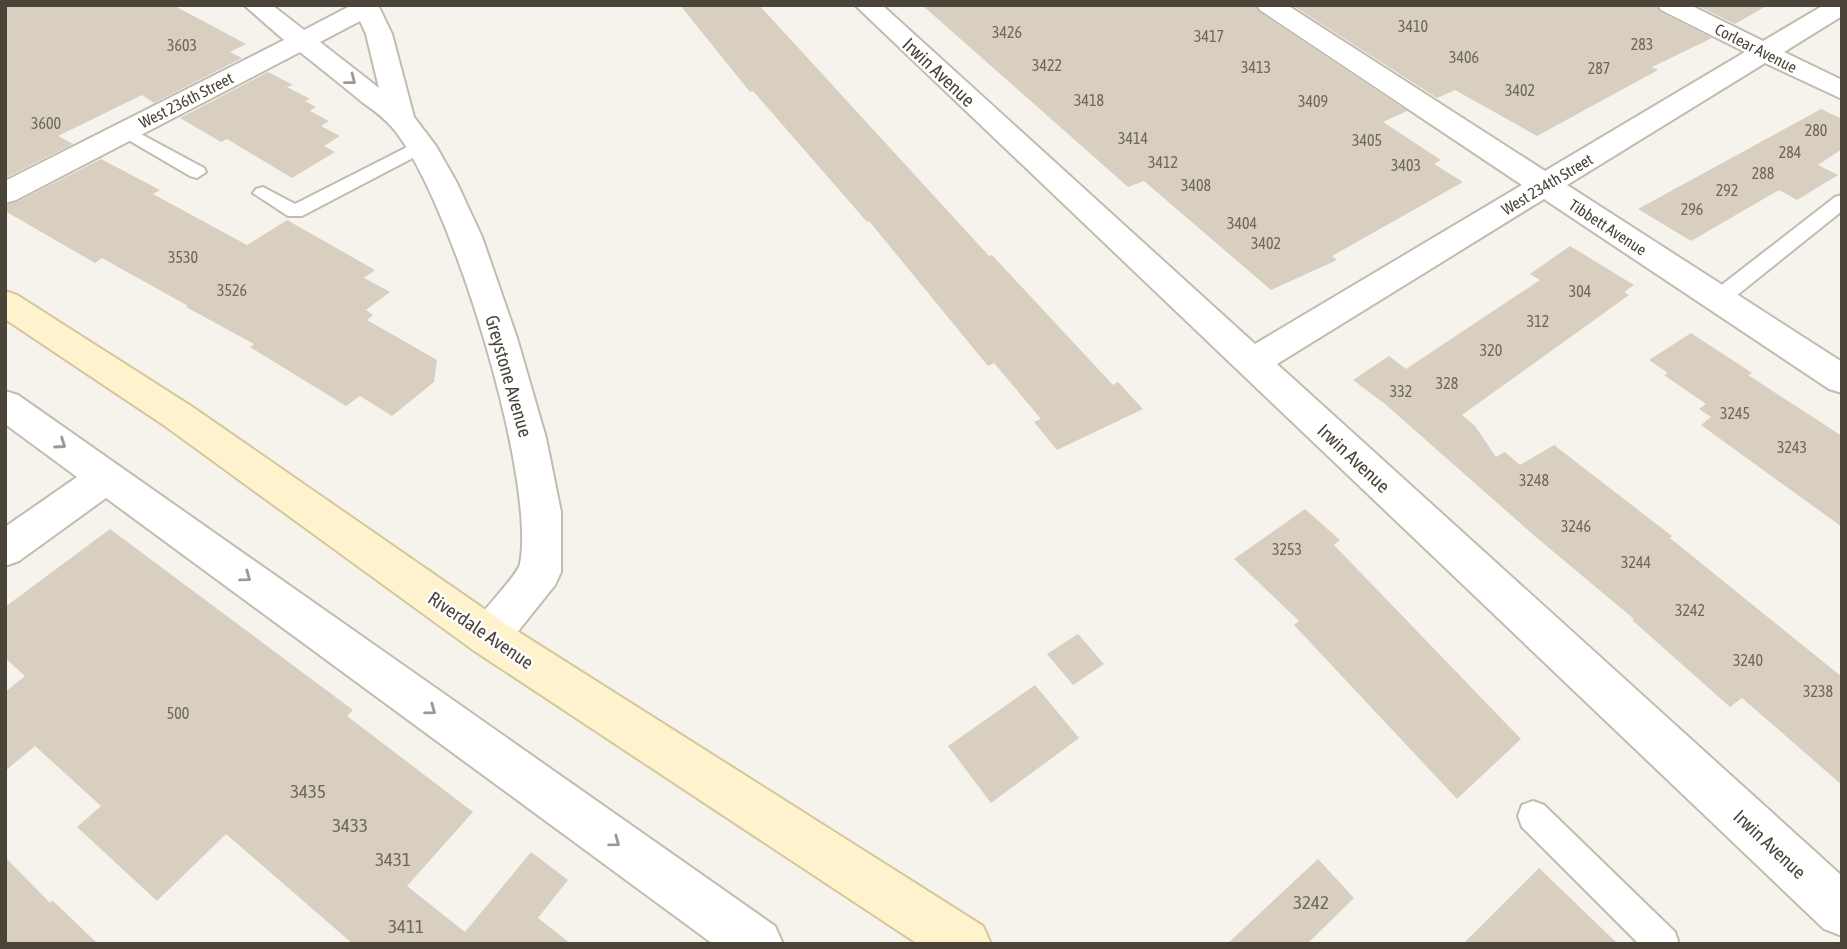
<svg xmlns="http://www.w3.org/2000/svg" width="1847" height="949" viewBox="0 0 1847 949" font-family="'Asap Condensed',sans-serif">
<rect width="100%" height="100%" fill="#f6f3ec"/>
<!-- building -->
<g fill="#d8cfc1">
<polygon points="5,5 173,5 246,44 230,52 242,58 154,103 142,95 58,136 73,144 5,178"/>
<polygon points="680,5 759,5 989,256 992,255 1113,385 1118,382 1143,409 1057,450 1034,422 1041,419 994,363 988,366 869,221 867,222 753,91 750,92"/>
<polygon points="922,5 1255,5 1259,12 1407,111 1383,122 1441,160 1434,164 1463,182 1332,256 1337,260 1271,290 1144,181 1128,187"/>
<polygon points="1292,5 1656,5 1660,12 1712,38 1652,67 1658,70 1537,136 1455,90 1437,98"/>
<polygon points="1696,5 1768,5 1735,24"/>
<polygon points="268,72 293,85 287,87 310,99 305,101 316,107 310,111 329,121 321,126 340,136 324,146 335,152 292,178 227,139 221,142 180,118"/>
<polygon points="1821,109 1842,119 1842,149 1818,165 1838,175 1797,200 1779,190 1691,241 1638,209"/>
<polygon points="101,159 160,190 153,194 247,245 287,220 375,270 364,278 390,292 366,310 373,315 367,320 437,360 434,382 392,416 360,396 346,406 250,347 254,344 186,307 188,306 102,258 95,263 5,211 5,205 17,202"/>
<polygon points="1570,246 1634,285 1624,292 1629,295 1462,415 1475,426 1496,457 1505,452 1520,465 1554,445 1672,536 1670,538 1842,677 1842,785 1742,698 1730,707 1632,620 1634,619 1537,538 1385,404 1353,380 1389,356 1406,369 1540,280 1530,274"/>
<polygon points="1691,333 1752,373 1748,375 1842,436 1842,527 1701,425 1711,417 1699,409 1706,404 1664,375 1668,373 1649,360"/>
<polygon points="1305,509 1340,540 1334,545 1521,739 1457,799 1294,625 1299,621 1234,559"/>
<polygon points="110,529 353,710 347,716 473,812 407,886 465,932 531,852 568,880 538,918 571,944 353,944 226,834 157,901 77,827 101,806 35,746 5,771 5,692 25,676 5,658 5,607"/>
<polygon points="1078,634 1104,664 1073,685 1047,654"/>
<polygon points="1035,685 1079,738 991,803 948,746"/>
<polygon points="5,857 50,903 52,900 98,944 5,944"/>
<polygon points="1318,859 1354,898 1307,944 1227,944"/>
<polygon points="1539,868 1618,944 1463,944"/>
</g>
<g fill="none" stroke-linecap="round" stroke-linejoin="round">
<!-- lane casing -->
<g stroke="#c2bbae" stroke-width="4">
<g id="lane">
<polygon points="126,126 204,168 206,172 197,178 190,176 120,135 117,131 120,127"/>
<polygon points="421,140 428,142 430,146 428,150 302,216 288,216 253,193 256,189 263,187 295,204"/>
<polygon points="1842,195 1842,211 1726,304 1718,306 1710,304 1707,299 1710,294 1835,197"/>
<polygon points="1533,801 1544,805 1675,932 1679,944 1639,944 1522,827 1518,816 1522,805"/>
</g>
</g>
<!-- street casing -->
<g stroke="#c2bbae" stroke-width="4">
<g id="street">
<path d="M244 5H272L304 30 352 5H378L392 34 414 117 436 146 457 183 482 237 517 338 546 438 561 512V572L555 585 503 650 488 655 473 650 466 636C476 616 517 577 520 564 537 479 449 191 391 126 383 117 372 109 362 102 342 85 321 69 300 52L16 200 5 203V181L284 40ZM360 21 366 34 379 88 320 42Z"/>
<polygon points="855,5 882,5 1255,344 1522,185 1260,10 1257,5 1287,5 1545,171 1745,52 1661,10 1658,5 1690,5 1763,41 1824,5 1842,5 1842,16 1784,52 1842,80 1842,99 1765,63 1567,185 1842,362 1842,393 1829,389 1544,199 1277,364 1842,876 1842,936 1824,929"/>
<polygon points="5,391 18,395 775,926 783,944 713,944 106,498 19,561 5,566 5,527 77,477 5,424"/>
</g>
</g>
<!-- secondary casing -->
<g stroke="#d6c79b" stroke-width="4">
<polygon id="secondary" points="5,291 17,295 191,406 503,622 983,926 991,944 918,944 473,650 165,426 5,319"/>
</g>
<!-- lane -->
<use href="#lane" fill="#fff" fill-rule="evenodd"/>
<!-- street -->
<use href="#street" fill="#fff" fill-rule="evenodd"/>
<!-- secondary -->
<use href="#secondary" fill="#fff3cd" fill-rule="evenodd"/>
</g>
<!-- one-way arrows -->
<defs><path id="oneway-chevron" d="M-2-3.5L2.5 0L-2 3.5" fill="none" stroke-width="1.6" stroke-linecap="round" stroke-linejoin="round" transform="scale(1.75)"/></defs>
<g stroke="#9c9892">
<use href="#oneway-chevron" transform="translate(351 80) rotate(38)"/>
<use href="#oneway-chevron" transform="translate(61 444) rotate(35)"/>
<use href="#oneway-chevron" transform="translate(246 577) rotate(36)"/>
<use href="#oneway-chevron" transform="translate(431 710) rotate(36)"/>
<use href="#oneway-chevron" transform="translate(615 842) rotate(36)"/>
</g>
<g text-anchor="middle" stroke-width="5" stroke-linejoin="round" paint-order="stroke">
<!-- number labels -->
<g font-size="16" fill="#6e675b">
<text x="1413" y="32">3410</text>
<text x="1007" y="38">3426</text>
<text x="1209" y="42">3417</text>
<text x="1642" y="50">283</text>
<text x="182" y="51">3603</text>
<text x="1464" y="63">3406</text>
<text x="1047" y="71">3422</text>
<text x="1256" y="73">3413</text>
<text x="1599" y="74">287</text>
<text x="1520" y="96">3402</text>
<text x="1089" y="106">3418</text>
<text x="1313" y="107">3409</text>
<text x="46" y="129">3600</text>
<text x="1816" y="136">280</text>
<text x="1133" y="144">3414</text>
<text x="1367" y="146">3405</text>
<text x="1790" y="158">284</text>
<text x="1163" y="168">3412</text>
<text x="1406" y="171">3403</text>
<text x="1763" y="179">288</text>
<text x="1196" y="191">3408</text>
<text x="1727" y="196">292</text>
<text x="1692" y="215">296</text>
<text x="1242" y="229">3404</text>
<text x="1266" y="249">3402</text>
<text x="183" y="263">3530</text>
<text x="232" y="296">3526</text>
<text x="1580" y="297">304</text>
<text x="1538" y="327">312</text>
<text x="1491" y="356">320</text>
<text x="1447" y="389">328</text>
<text x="1401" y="397">332</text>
<text x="1735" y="419">3245</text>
<text x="1792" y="453">3243</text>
<text x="1534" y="486">3248</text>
<text x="1576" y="532">3246</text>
<text x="1287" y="555">3253</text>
<text x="1636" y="568">3244</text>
<text x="1690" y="616">3242</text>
<text x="1748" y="666">3240</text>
<text x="1818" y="697">3238</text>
<text x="178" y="719">500</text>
</g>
<!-- far-street labels -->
<g font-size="16" fill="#4b4439" stroke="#fff">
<text transform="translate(1756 48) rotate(27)" y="6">Corlear Avenue</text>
<text transform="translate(186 100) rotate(-27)" y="6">West 236th Street</text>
<text transform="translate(1547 184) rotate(-31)" y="6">West 234th Street</text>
<text transform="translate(1608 227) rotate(33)" y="6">Tibbett Avenue</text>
</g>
<!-- street labels -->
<g font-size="19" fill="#4b4439" stroke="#fff">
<text transform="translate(939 72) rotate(43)" y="7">Irwin Avenue</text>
<text transform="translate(509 376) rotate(74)" y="7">Greystone Avenue</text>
<text transform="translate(1354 458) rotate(43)" y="7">Irwin Avenue</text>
<text transform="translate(481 630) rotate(34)" y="7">Riverdale Avenue</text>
<text transform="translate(1770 844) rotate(43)" y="7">Irwin Avenue</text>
</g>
<!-- near-number labels -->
<g font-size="19" fill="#6e675b">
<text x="308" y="798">3435</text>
<text x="350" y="832">3433</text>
<text x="393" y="866">3431</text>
<text x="1311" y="909">3242</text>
<text x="406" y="933">3411</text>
</g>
</g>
<!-- border -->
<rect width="1847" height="949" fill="none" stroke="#4b4439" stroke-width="14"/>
</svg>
